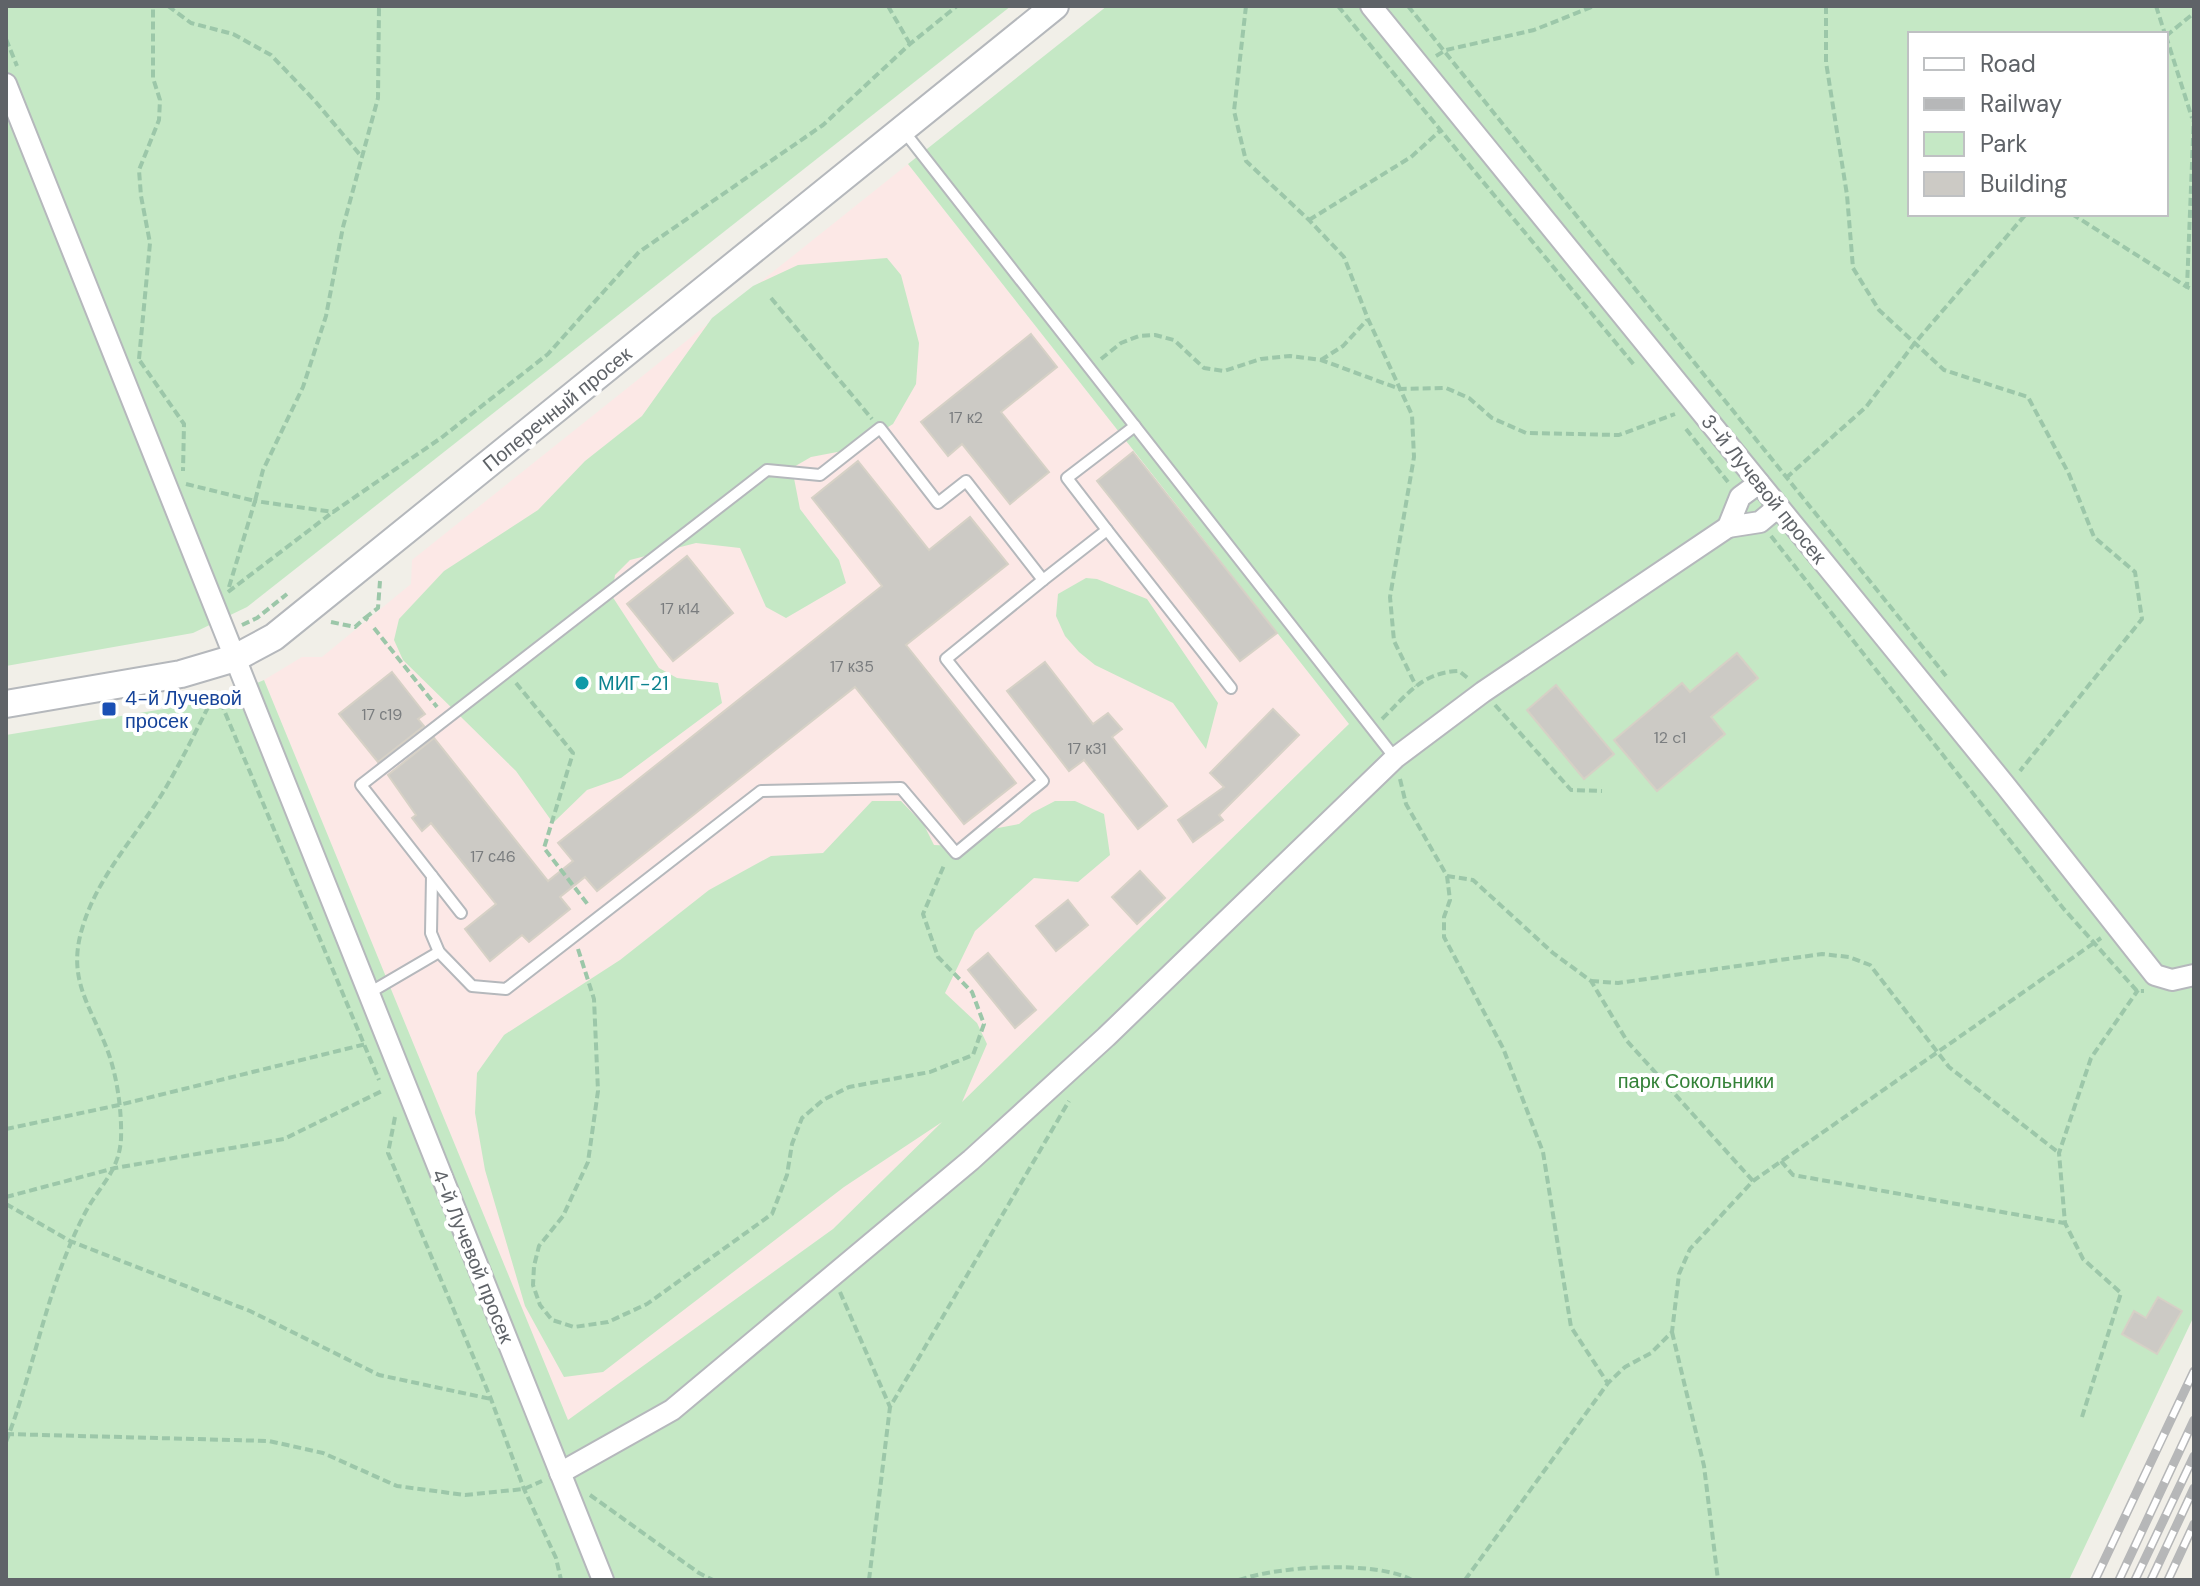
<svg xmlns="http://www.w3.org/2000/svg" width="2200" height="1586" viewBox="0 0 2200 1586" font-family="'DM Sans',sans-serif">
<rect width="100%" height="100%" fill="#f1efe8"/>
<!-- medical -->
<polygon fill="#fce8e6" points="908,164 1349,724 833,1229 568,1421 264,680 302,657 322,657 411,584 412,560"/>
<!-- green -->
<g fill="#c5e8c5" fill-rule="evenodd">
<polygon points="6,6 1011,6 247,607 193,633 6,666"/>
<path d="M1107 6H2194V1316L2069 1580H6V735L218 700 264 680 568 1420 833 1229 942 1122 844 1187 603 1372 564 1377 525 1306 485 1170 475 1113 477 1073 504 1035 620 960 709 890 771 856 823 853 872 801H901L924 825 934 845 957 846 998 828 1019 824 1032 813 1055 801H1075L1104 814 1110 855 1078 882 1034 878 975 931 945 993 977 1023 987 1044 962 1102 1349 724 908 164ZM1910 34H2166V214H1910Z"/>
<polygon points="887,258 901,275 919,343 916,384 893,424 853,449 811,457 792,468 800,509 839,560 846,583 786,618 766,607 740,548 696,543 630,560 615,575 612,596 659,668 677,678 718,683 722,703 621,778 587,790 553,823 516,771 403,660 394,640 399,619 444,571 538,510 585,461 642,416 712,318 753,286 798,265"/>
<polygon points="1086,578 1097,579 1147,599 1218,703 1206,749 1173,703 1095,665 1079,652 1065,636 1056,616 1058,594"/>
</g>
<!-- building -->
<g fill="#cccac5" stroke="#d6d1c6" stroke-width="2">
<polygon points="1031,334 1057,367 1001,412 1049,472 1010,504 962,444 948,456 921,422"/>
<polygon points="1133,452 1277,633 1240,661 1097,481"/>
<polygon points="858,461 929,550 970,517 1008,564 906,645 1016,783 964,824 855,687 597,891 585,877 560,897 570,909 529,942 522,935 490,961 465,929 496,904 431,823 422,831 412,818 416,815 388,775 434,738 548,881 573,861 558,843 882,586 812,498"/>
<polygon points="687,556 733,613 673,661 627,604"/>
<polygon points="1737,653 1758,678 1711,717 1725,734 1657,791 1614,740 1682,683 1690,692"/>
<polygon points="1045,662 1093,724 1108,713 1122,729 1112,737 1167,806 1138,829 1084,760 1069,771 1007,691"/>
<polygon points="392,672 425,714 418,719 424,726 378,762 339,714"/>
<polygon points="1556,685 1614,754 1584,779 1527,710"/>
<polygon points="1273,709 1299,735 1219,815 1223,820 1193,842 1178,820 1224,787 1210,773"/>
<polygon points="1140,871 1165,898 1137,924 1112,897"/>
<polygon points="1068,900 1088,925 1056,951 1036,926"/>
<polygon points="988,953 1036,1010 1015,1028 968,970"/>
<polygon points="2158,1297 2182,1311 2157,1354 2122,1334 2134,1311 2146,1318"/>
</g>
<g fill="none" stroke-linecap="round" stroke-linejoin="round">
<!-- service casing -->
<g stroke="#b5b8bc" stroke-width="14">
<g id="service">
<polyline points="903,130 1395,758"/>
<polyline points="1107,530 1231,688"/>
<polyline points="432,876 431,933 439,952 472,986 506,989 761,791 901,788 956,853 1043,781 946,659 1043,580"/>
<polyline points="461,913 361,785 767,470 820,475 880,428 938,503 966,481 1043,580 1107,530 1067,478 1135,426"/>
<polyline points="369,993 439,952"/>
</g>
</g>
<!-- minor casing -->
<g stroke="#b5b8bc" stroke-width="24">
<g id="minor">
<polyline points="1371,6 2005,785 2155,975 2172,980 2194,975"/>
<polyline points="6,84 603,1580"/>
<polyline points="1759,483 1740,497 1728,527 1760,522 1778,507"/>
<polyline points="560,1473 672,1410 971,1160 1106,1037 1395,758 1483,692 1728,527"/>
</g>
</g>
<!-- tertiary casing -->
<g stroke="#b5b8bc" stroke-width="30">
<polyline id="tertiary" points="6,704 181,674 235,658 274,637 1055,6"/>
</g>
<!-- path -->
<g stroke="#9cc7a9" stroke-width="4" stroke-dasharray="8 4" stroke-linecap="butt">
<polyline points="168,6 191,23 233,34 271,55 315,101 361,156"/>
<polyline points="888,6 910,44"/>
<polyline points="1246,6 1234,111 1246,161 1309,220 1344,257 1368,319 1412,415 1414,457 1390,597 1394,641 1416,686"/>
<polyline points="1338,6 1635,366"/>
<polyline points="1408,6 1946,676"/>
<polyline points="1826,6 1826,62 1847,195 1853,268 1879,310 1944,370 2028,397 2069,474 2094,537 2135,572 2142,619 2020,771"/>
<polyline points="2156,6 2165,34"/>
<polyline points="2166,36 2192,118"/>
<polyline points="2166,36 2194,13"/>
<polyline points="6,39 17,66"/>
<polyline points="1436,56 1446,50 1534,30 1594,6"/>
<polyline points="2194,114 2187,287 2194,290"/>
<polyline points="2072,214 2187,287"/>
<polyline points="1309,220 1411,157 1441,130"/>
<polyline points="771,298 872,419"/>
<polyline points="139,359 150,243 141,196 139,170 159,120 160,100 153,78 153,6"/>
<polyline points="1101,359 1121,343 1139,336 1155,335 1174,340 1204,368 1224,371 1261,359 1290,356 1321,360 1400,389 1446,388 1469,398 1492,418 1526,433 1619,435 1675,414"/>
<polyline points="1321,360 1343,346 1367,320"/>
<polyline points="140,361 184,424 183,471"/>
<polyline points="1686,429 1728,482"/>
<polyline points="1786,478 1866,407 1914,344 2026,214"/>
<polyline points="186,484 255,501 263,470 303,387 326,316 343,227 378,98 379,6"/>
<polyline points="1771,536 2063,908 2137,991 2144,991"/>
<polyline points="229,587 255,501 333,512 441,438 548,354 639,252 823,125 910,44 957,6"/>
<polyline points="228,592 333,512"/>
<polyline points="365,618 378,608 380,581"/>
<polyline points="331,622 355,627 365,618 368,620"/>
<polyline points="242,625 257,618 287,594"/>
<polyline points="374,628 437,707"/>
<polyline points="516,683 573,753 544,848 589,906"/>
<polyline points="216,691 379,1080"/>
<polyline points="1495,705 1571,790 1602,791"/>
<path d="M1382 719C1407 695 1422 672 1459 671L1469 679"/>
<polyline points="1400,779 1406,804 1447,876 1450,900 1444,917 1444,937 1503,1048 1543,1152 1571,1327 1607,1382"/>
<polyline points="1447,876 1473,880 1553,953 1591,981 1627,1041 1753,1181"/>
<polyline points="578,949 594,999 598,1091 588,1162 563,1216 539,1246 534,1266 533,1285 540,1305 552,1320 574,1327 608,1322 647,1304 772,1214 787,1175 792,1144 802,1118 823,1100 849,1087 930,1072 973,1055 984,1024 972,992 938,957 923,914 945,863"/>
<polyline points="1591,981 1618,983 1822,954 1849,957 1870,965 1949,1067 2059,1153"/>
<polyline points="395,1117 388,1153 491,1399 524,1489 556,1558 561,1580"/>
<polyline points="6,1129 119,1105 366,1044"/>
<polyline points="1781,1161 1793,1175 2064,1223"/>
<polyline points="6,1197 115,1168 284,1139 384,1090"/>
<polyline points="6,1204 70,1241 250,1311 379,1375 491,1399"/>
<polyline points="840,1292 890,1407"/>
<polyline points="1672,1332 1704,1466 1718,1580"/>
<polyline points="2082,1417 2121,1293 2083,1259 2065,1223 2059,1153 2091,1058 2138,990"/>
<polyline points="6,1434 269,1441 323,1453 397,1486 465,1495 524,1489 542,1481"/>
<path d="M6 1442C35 1367 47 1285 85 1213 99 1186 119 1172 121 1139 122 1111 117 1075 107 1049 90 1005 67 979 82 929 96 879 135 837 162 794 182 761 198 726 216 692"/>
<polyline points="590,1495 699,1573 713,1580"/>
<polyline points="869,1580 890,1407 1069,1101"/>
<path d="M1239 1580C1278 1566 1375 1560 1412 1580"/>
<polyline points="1465,1580 1608,1383 1625,1367 1651,1353 1672,1332 1679,1274 1690,1249 1753,1181 2101,938"/>
</g>
<!-- service -->
<use href="#service" stroke="#fff" stroke-width="10"/>
<!-- minor -->
<use href="#minor" stroke="#fff" stroke-width="20"/>
<!-- tertiary -->
<use href="#tertiary" stroke="#fff" stroke-width="26"/>
<!-- rail casing -->
<g stroke="#b6b7b8" stroke-width="9">
<g id="rail">
<polyline points="2095,1580 2194,1371"/>
<polyline points="2119,1580 2194,1420"/>
<polyline points="2135,1580 2194,1456"/>
<polyline points="2151,1580 2194,1488"/>
<polyline points="2168,1580 2194,1524"/>
</g>
</g>
<!-- rail -->
<use href="#rail" stroke="#fff" stroke-width="6" stroke-dasharray="18" stroke-linecap="butt"/>
</g>
<!-- markers -->
<circle fill="#0f9aa8" stroke="#fff" stroke-width="3" cx="582" cy="683" r="8"/>
<rect fill="#1a4fb4" stroke="#fff" stroke-width="3" x="101" y="701" width="16" height="16" rx="4"/>
<g text-anchor="middle" stroke-width="8" stroke-linejoin="round" paint-order="stroke">
<!-- number labels -->
<g font-size="16" fill="#7a7d7f">
<text x="966" y="423">17 к2</text>
<text x="680" y="614">17 к14</text>
<text x="852" y="672">17 к35</text>
<text x="382" y="720">17 с19</text>
<text x="1670" y="743">12 c1</text>
<text x="1087" y="754">17 к31</text>
<text x="493" y="862">17 с46</text>
</g>
<!-- street labels -->
<g font-size="20" fill="#5f6368" stroke="#fff">
<text transform="translate(557 409) rotate(-39)" y="7">Поперечный просек</text>
<text transform="translate(1764 489) rotate(51)" y="7">3-й Лучевой просек</text>
<text transform="translate(473 1256) rotate(68)" y="7">4-й Лучевой просек</text>
</g>
<!-- culture labels -->
<g font-size="20" fill="#0d838f" stroke="#fff" text-anchor="start">
<text x="598" y="690">МИГ-21</text>
</g>
<!-- transit labels -->
<g font-size="20" fill="#164399" stroke="#fff" text-anchor="start">
<text x="125" y="705">4-й Лучевой<tspan x="125" dy="23">просек</tspan></text>
</g>
<!-- park labels -->
<g font-size="20" fill="#348238" stroke="#fff">
<text x="1696" y="1088">парк Сокольники</text>
</g>
</g>
<!-- border -->
<rect width="2200" height="1586" fill="none" stroke="#5f6368" stroke-width="16"/>
<!-- legend -->
<rect x="1908" y="32" width="260" height="184" fill="#ffffff" stroke="#bfc1c3" stroke-width="2"/>
<rect x="1924" y="58" width="40" height="12" fill="#ffffff" stroke="#bfc1c3" stroke-width="2"/>
<text x="1980" y="72" font-size="24" fill="#5f6368">Road</text>
<rect x="1924" y="98" width="40" height="12" fill="#b6b7b8" stroke="#bfc1c3" stroke-width="2"/>
<text x="1980" y="112" font-size="24" fill="#5f6368">Railway</text>
<rect x="1924" y="132" width="40" height="24" fill="#c5e8c5" stroke="#bfc1c3" stroke-width="2"/>
<text x="1980" y="152" font-size="24" fill="#5f6368">Park</text>
<rect x="1924" y="172" width="40" height="24" fill="#cccac5" stroke="#bfc1c3" stroke-width="2"/>
<text x="1980" y="192" font-size="24" fill="#5f6368">Building</text>
</svg>
